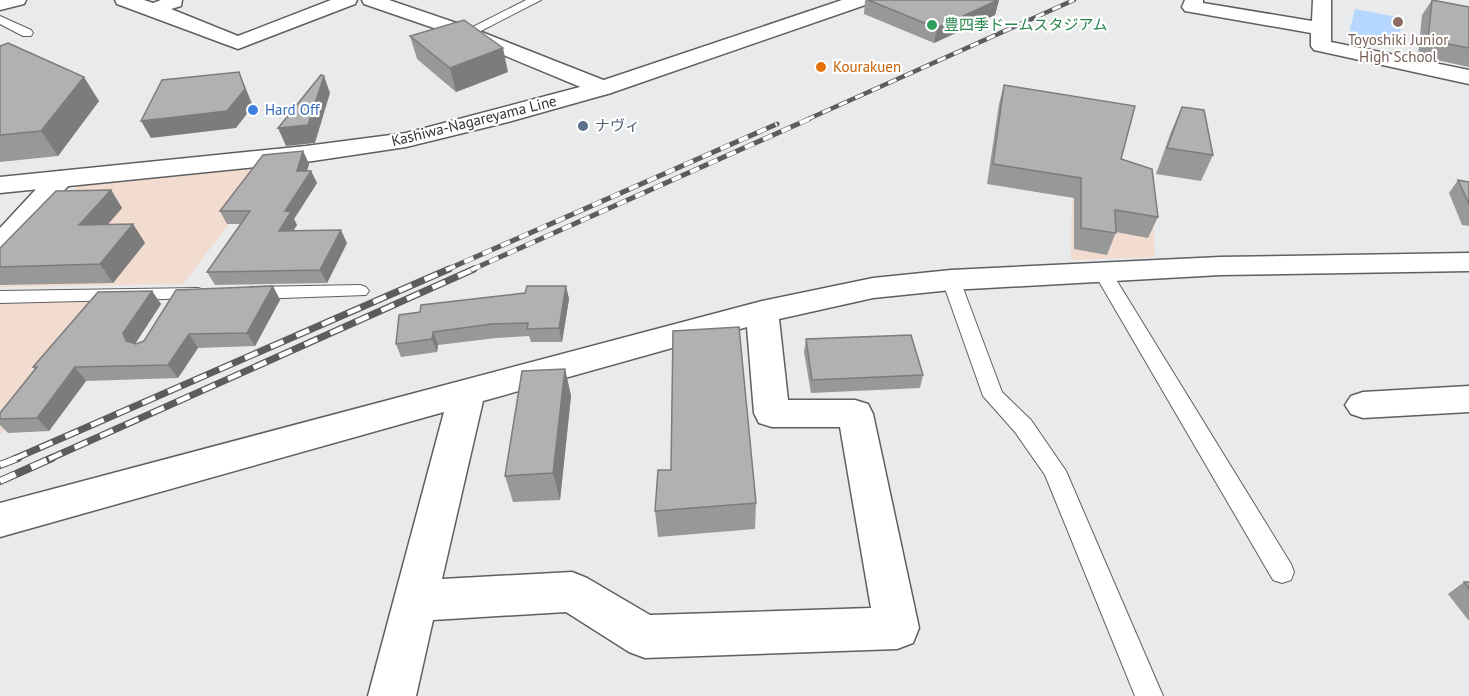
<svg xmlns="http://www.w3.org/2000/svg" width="1469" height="696" viewBox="0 0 1469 696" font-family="'PT Sans','Noto Sans JP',sans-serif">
<rect width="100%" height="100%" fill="#e9eaeb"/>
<!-- industrial -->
<g fill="#f2dbcf">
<polygon points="274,166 183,284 0,287 0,273 78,186 87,182"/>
<polygon points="1072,178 1152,192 1155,257 1071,260"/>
<polygon points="97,302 0,435 0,303"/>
</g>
<!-- water -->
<polygon fill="#b5d6fe" points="1355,9 1403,18 1397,47 1348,37"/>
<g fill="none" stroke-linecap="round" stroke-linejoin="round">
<!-- service casing -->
<g stroke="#5f5f61" stroke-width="2">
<g id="service">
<polygon points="526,0 541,0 471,36 467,37 461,33"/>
<polygon points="0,16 31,30 33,33 31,36 23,36 0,24"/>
<polygon points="1103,267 1109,269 1112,273 1291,564 1294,572 1291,580 1282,583 1273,580 1094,273 1097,269"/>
<polygon points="951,274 957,276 960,280 1002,392 1031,420 1066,471 1163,696 1135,696 1045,475 1015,432 983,396 942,280 945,276"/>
<polygon points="360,285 366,287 369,291 366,295 252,299 246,297 243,293 246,289 252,287"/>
<polygon points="198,288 204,290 207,294 204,298 0,303 0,291"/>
</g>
</g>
<!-- minor casing -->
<g stroke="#5f5f61" stroke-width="3">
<g id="minor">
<polygon points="0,0 26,0 24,4 0,10"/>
<polygon points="115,0 144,0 153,3 161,0 182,0 181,6 171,9 238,36 331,0 357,0 355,4 238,49 117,4"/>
<polygon points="362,0 389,0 474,29 611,83 614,88 611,93 603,95 595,93 460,37 364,4"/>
<polygon points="1185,0 1203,0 1203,3 1312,21 1313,0 1331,0 1331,42 1469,70 1469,84 1314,50 1311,46 1311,33 1185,11 1182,7"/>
<polygon points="60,171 69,173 73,179 69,185 10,251 0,254 0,228 51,173"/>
<path d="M1469 253V271L1220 275 951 290 873 298 779 319 788 400H855L868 404 873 414 919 628 913 643 897 649 645 658 629 652 566 612 433 620 416 696H368L444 412 0 537V503L762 301 873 278 951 270 1220 257ZM747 327 754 413 759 423 772 427H840L871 608 650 615 587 578 572 572 442 579 483 401Z"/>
<polygon points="1469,386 1469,412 1363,418 1351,414 1345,405 1351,396 1363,392"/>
</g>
</g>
<!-- secondary casing -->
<g stroke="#5f5f61" stroke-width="3">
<polygon id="secondary" points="842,0 870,0 868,4 611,93 508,122 406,147 306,162 0,193 0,177 306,146 406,133 595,83"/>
</g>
<!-- service -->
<use href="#service" fill="#fff" fill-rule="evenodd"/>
<!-- minor -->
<use href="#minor" fill="#fff" fill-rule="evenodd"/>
<!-- secondary -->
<use href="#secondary" fill="#fff" fill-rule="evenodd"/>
<!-- rail-far3 casing -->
<g stroke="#5c5c5d" stroke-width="4.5">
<polyline id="rail-far3" points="806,120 1074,0"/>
</g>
<!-- rail-far2 casing -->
<g stroke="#5c5c5d" stroke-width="5">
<g id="rail-far2">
<polyline points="446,270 777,124"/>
<polyline points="471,270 809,119"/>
</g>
</g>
<!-- rail-far1 casing -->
<g stroke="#5c5c5d" stroke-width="7">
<g id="rail-far1">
<polyline points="14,459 449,269"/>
<polyline points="49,459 474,269"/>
</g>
</g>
<!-- rail casing -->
<g stroke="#5c5c5d" stroke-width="8">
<g id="rail">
<polyline points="0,465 18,458"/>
<polyline points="0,481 52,458"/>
</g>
</g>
<!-- rail-far3 -->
<use href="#rail-far3" stroke="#fff" stroke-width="3" stroke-dasharray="9" stroke-linecap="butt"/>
<!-- rail-far2 -->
<use href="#rail-far2" stroke="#fff" stroke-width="4" stroke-dasharray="10" stroke-linecap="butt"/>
<!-- rail-far1 -->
<use href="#rail-far1" stroke="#fff" stroke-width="4.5" stroke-dasharray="14" stroke-linecap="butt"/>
<!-- rail -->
<use href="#rail" stroke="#fff" stroke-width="6" stroke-dasharray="17" stroke-linecap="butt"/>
</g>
<!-- wall -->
<g fill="#989899">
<polygon points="865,0 999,0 995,15 934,43 864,14"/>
<polygon points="1432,0 1469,7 1469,67 1418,56 1422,15"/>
<polygon points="410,36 508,72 456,92 417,59"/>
<polygon points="0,46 99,101 58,156 0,162"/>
<polygon points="1004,85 1121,159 1158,217 1148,238 1116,232 1107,255 1074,249 1074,198 987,184 999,104"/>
<polygon points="1182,107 1213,155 1201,181 1156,174 1171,132"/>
<polygon points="303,151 309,164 307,171 311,171 317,183 294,219 297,225 293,230 347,243 327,283 215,285 207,272 240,224 227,224 220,211"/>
<polygon points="1458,180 1469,182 1469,226 1462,225 1449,193"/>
<polygon points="111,190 122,208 107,225 133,224 145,243 113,283 0,285 0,248"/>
<polygon points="273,286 280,300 255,346 198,348 178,378 86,381 49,431 8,433 0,425 0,419 35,370 33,367 152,291 161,304 135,344 144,341"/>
<polygon points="566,286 569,299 562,342 531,342 529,336 496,338 438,345 437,352 401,357 396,344 420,312"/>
<polygon points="806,339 923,375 920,388 811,393 804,352"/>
<polygon points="565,369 571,396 560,500 513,502 505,476"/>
<polygon points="756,503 755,529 658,537 655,511"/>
<polygon points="1464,582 1469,582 1469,621 1448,594"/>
</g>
<!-- shaded-wall -->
<g fill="#7c7c7d">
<polygon points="999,0 995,15 934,43 937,28"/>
<polygon points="503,48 508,72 456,92 450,68"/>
<polygon points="239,72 253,106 236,128 151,138 141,121"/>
<polygon points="324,76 330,93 315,143 286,146 278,128"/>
<polygon points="84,77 99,101 58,156 41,131"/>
<polygon points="303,151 309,164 303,184 297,171"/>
<polygon points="311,171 317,183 294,219 297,225 285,244 279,231 285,211"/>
<polygon points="111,190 122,208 91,244 79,225"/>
<polygon points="133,224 145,243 113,283 100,264"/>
<polygon points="341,230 347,243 327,283 320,270"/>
<polygon points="273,286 280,300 255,346 247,333"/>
<polygon points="566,286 569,299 562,342 559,328"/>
<polygon points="152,291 161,304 133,347 126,341 123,333"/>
<polygon points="433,332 438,345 437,352 432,339"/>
<polygon points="189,334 198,348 178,378 168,365"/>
<polygon points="75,367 86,381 49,431 37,418"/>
<polygon points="565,369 571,396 560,500 553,473"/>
</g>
<!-- building -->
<g fill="#b1b1b2" stroke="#7c7c7d" stroke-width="1.5">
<polygon points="868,0 998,0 937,28"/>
<polygon points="1432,0 1469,7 1469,48 1428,40"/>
<polygon points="464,20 503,48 450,68 410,36"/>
<polygon points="8,43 84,77 41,131 0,135 0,46"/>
<polygon points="239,72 245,89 227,111 141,121 162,80"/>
<polygon points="321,75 324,76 308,125 278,128"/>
<polygon points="1004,85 1135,106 1121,159 1152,169 1158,217 1115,210 1116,233 1081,228 1081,178 993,164"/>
<polygon points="1182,107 1204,110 1213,155 1167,148"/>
<polygon points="303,151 297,171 311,171 285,211 291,212 279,231 341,230 320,270 207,272 250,211 220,211 263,155"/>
<polygon points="1458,180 1469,182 1469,204"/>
<polygon points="111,190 79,225 133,224 100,264 0,267 0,248 56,191"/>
<polygon points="273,286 247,333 189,334 168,365 75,367 37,418 0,419 0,413 37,367 33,367 98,292 152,291 123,333 126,341 136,344 144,341 176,290"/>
<polygon points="527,286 566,286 559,328 527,329 528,323 492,324 433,332 432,339 396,344 399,315 420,312 421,305 525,293"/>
<polygon points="739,327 756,503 655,511 658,470 671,470 673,331"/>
<polygon points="911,335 923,375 812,380 806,339"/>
<polygon points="565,369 553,473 505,476 522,371"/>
<polygon points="1464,582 1469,582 1469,589"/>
</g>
<!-- markers -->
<circle fill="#8d6e63" stroke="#fff" stroke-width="2" cx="1398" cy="22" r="6"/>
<circle fill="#2e9e5b" stroke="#fff" stroke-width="2" cx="932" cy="25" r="6"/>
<circle fill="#e8710a" stroke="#fff" stroke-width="2" cx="821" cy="67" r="6"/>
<circle fill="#3f7fe0" stroke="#fff" stroke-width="2" cx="253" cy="110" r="6"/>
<circle fill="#5c6f8a" stroke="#fff" stroke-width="2" cx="583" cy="126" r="6"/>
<g text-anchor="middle" stroke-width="4.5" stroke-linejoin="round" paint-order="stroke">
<!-- far-leisure labels -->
<g font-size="15" fill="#27864d" stroke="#fff" text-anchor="start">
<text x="944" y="30">豊四季ドームスタジアム</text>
</g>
<!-- far-education labels -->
<g font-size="15" fill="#785e54" stroke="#fff">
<text x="1398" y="45">Toyoshiki Junior<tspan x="1398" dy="17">High School</tspan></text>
</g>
<!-- far-food labels -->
<g font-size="15" fill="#c56008" stroke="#fff" text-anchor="start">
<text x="833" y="72">Kourakuen</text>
</g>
<!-- far-shop labels -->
<g font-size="15" fill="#366cbe" stroke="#fff" text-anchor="start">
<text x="265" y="115">Hard Off</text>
</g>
<!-- far-street labels -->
<g font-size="15" fill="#333" stroke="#fff">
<text transform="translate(474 121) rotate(-14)" y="5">Kashiwa-Nagareyama Line</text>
</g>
<!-- far-service labels -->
<g font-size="15" fill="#4e5e75" stroke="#fff" text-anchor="start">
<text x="595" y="131">ナヴィ</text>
</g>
</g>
</svg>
